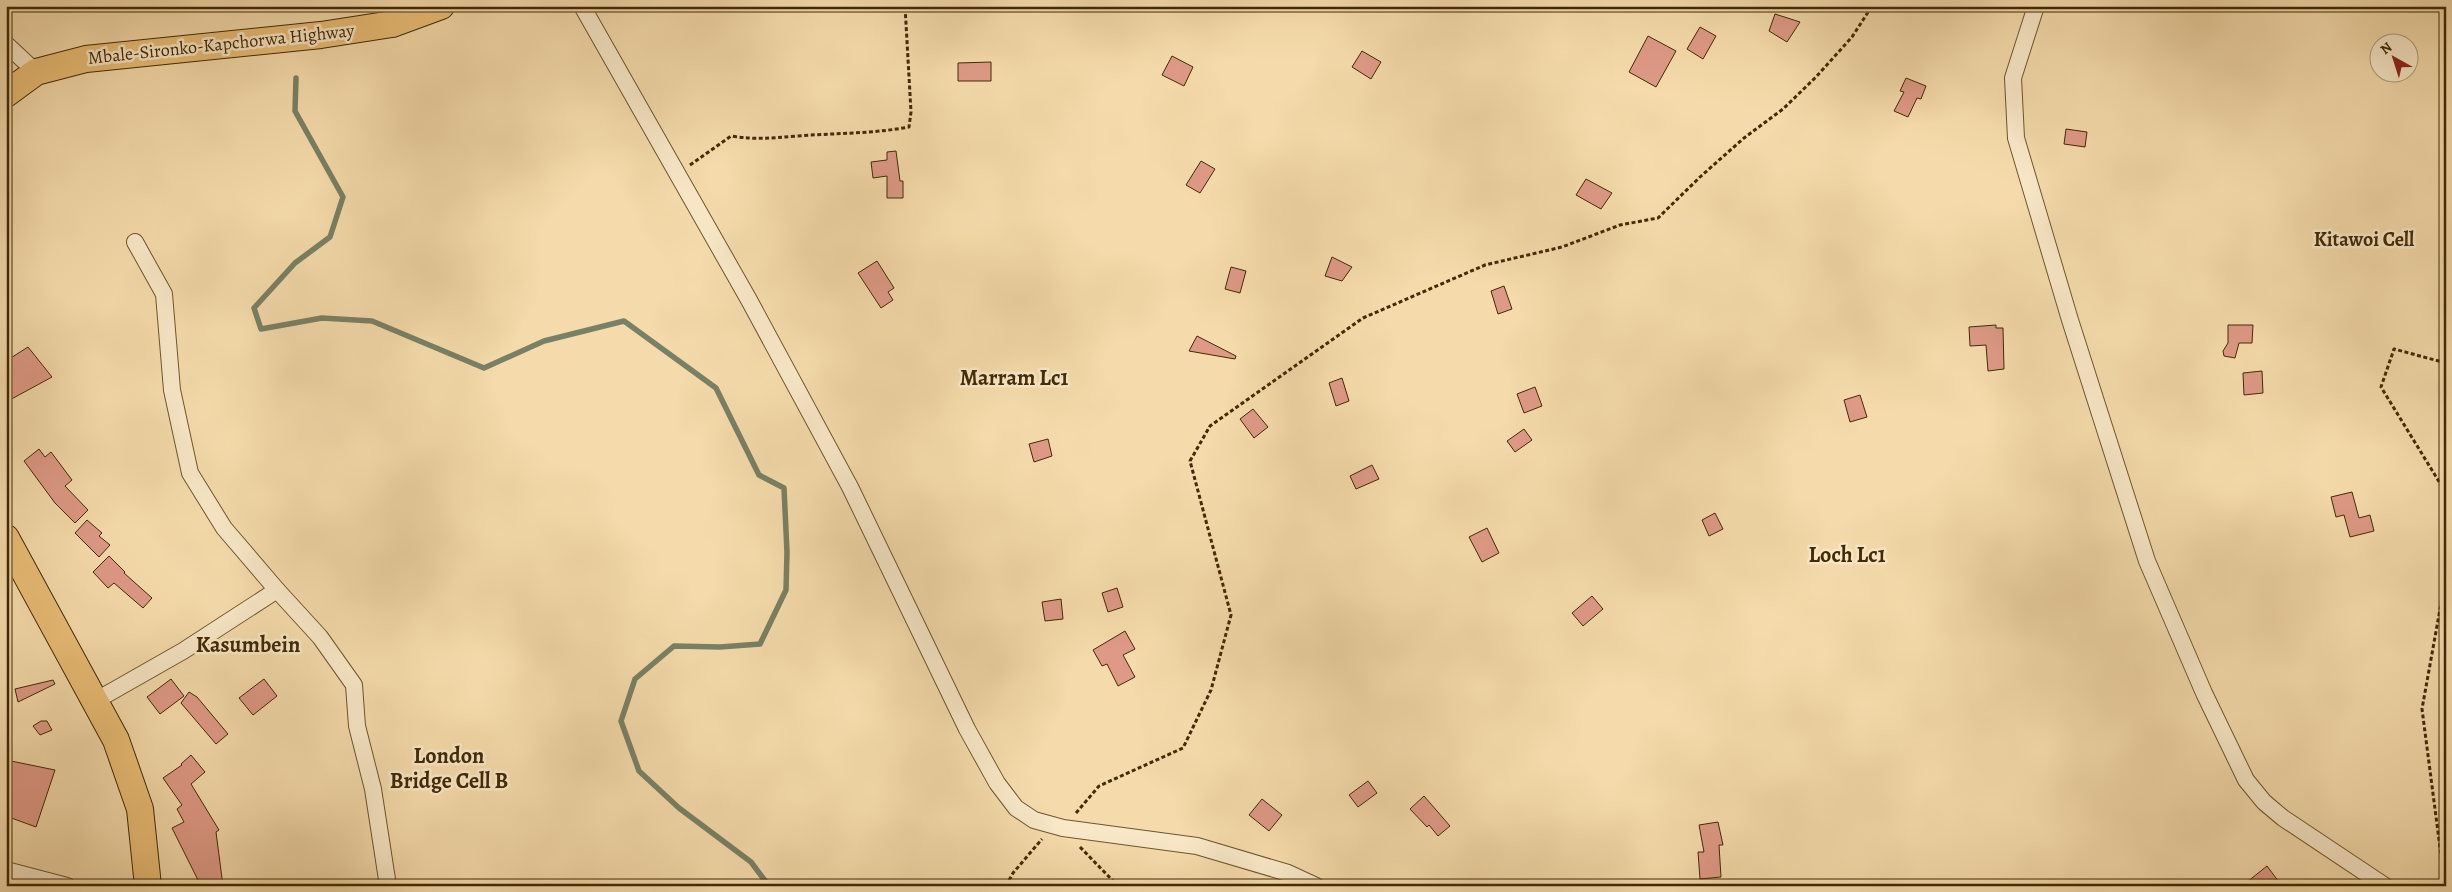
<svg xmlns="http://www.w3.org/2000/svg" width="2452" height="892" viewBox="0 0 2452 892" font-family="Alegreya,serif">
<rect width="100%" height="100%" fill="#f5dbab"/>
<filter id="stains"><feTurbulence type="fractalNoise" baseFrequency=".004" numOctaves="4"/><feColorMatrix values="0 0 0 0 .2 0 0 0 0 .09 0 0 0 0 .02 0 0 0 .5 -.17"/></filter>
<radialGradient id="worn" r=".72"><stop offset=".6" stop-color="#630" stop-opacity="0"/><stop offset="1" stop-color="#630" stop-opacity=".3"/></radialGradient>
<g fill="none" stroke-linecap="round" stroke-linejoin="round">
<!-- stream -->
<polyline stroke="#788166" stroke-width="5.5" points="296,78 295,111 343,197 330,237 295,263 254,308 261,329 322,318 372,321 484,368 544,341 624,321 716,388 759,475 784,488 787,552 786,590 760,644 720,647 674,646 635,679 621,721 639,771 679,808 751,862 769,886"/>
</g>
<!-- building -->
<g fill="#df9a87" stroke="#412a05">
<polygon points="1775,14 1800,22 1787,42 1769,31"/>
<polygon points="1700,27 1716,36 1703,59 1687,49"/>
<polygon points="1648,36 1676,51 1656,87 1629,72"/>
<polygon points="1362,51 1381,62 1371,79 1352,67"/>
<polygon points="1172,56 1193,67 1184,86 1162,75"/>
<polygon points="991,62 991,81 958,81 958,63"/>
<polygon points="1906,78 1926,86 1921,99 1917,98 1908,117 1894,111 1904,92 1900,91"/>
<polygon points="2066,129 2087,132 2085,147 2064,144"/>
<polygon points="896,151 900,181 903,181 903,198 887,198 887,176 873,178 871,162 887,160 887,152"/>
<polygon points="1201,161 1215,169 1200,193 1186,185"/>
<polygon points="1586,179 1612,193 1601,209 1576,195"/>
<polygon points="1332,257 1352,267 1342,281 1325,276"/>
<polygon points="877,261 894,288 888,292 893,300 881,308 858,273"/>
<polygon points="1231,267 1246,271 1240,293 1225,289"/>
<polygon points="1504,286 1512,309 1498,314 1491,291"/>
<polygon points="1996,325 1996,328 2003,328 2004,369 1988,371 1986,345 1970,346 1969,327"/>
<polygon points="2228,325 2253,325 2252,343 2239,343 2235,358 2224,356 2223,351 2228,343"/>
<polygon points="1197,336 1236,356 1235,359 1189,351"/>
<polygon points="28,347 52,377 6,402 6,361"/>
<polygon points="2262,371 2263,393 2244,395 2243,373"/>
<polygon points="1342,378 1349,401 1336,406 1329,383"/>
<polygon points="1535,387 1542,406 1524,413 1517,394"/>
<polygon points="1860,395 1867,417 1850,422 1844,400"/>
<polygon points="1253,409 1268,427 1254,438 1240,419"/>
<polygon points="1524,429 1532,440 1515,452 1507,441"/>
<polygon points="1048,439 1052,456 1034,462 1029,444"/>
<polygon points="39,449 45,457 51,452 72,480 65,486 88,510 75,523 55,503 24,461"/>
<polygon points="1372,465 1379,479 1356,489 1350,476"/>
<polygon points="2352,492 2359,518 2370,515 2374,531 2350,537 2344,515 2336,517 2331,497"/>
<polygon points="1715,513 1723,529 1709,536 1702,520"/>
<polygon points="87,520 102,533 99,536 110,545 99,557 75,533"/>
<polygon points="1487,528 1499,553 1482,562 1469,537"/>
<polygon points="109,556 125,572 124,573 152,598 143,608 114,583 108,588 93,572"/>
<polygon points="1117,588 1123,607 1108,612 1102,593"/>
<polygon points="1592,596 1603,609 1583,626 1572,613"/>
<polygon points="1061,599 1063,619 1045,621 1042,602"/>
<polygon points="1125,631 1135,649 1123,655 1135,677 1118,686 1107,664 1102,666 1093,650"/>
<polygon points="171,679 184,696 160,714 147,697"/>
<polygon points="264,679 277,696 253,715 239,698"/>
<polygon points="53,680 55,684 18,702 15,689"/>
<polygon points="189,692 197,697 228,734 216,744 181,703"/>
<polygon points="41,721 47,721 52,730 40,735 33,726"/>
<polygon points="191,755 205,772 191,784 219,830 216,832 223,886 201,886 172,828 184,822 177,809 182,805 163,778 182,765 181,764"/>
<polygon points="6,760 55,770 36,827 6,816"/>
<polygon points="1368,781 1377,793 1358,807 1349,795"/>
<polygon points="1424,796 1450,826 1438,836 1429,825 1427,827 1410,809"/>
<polygon points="1262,799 1282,815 1269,831 1249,815"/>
<polygon points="1718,822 1723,845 1719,845 1721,877 1700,879 1698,852 1704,852 1699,825"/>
<polygon points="2267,866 2282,886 2242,886"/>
</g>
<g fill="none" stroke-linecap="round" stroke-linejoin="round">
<!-- street casing -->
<g stroke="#6e562e" stroke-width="18">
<g id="street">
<polyline points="582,6 749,300 850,487 967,729 997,783 1016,808 1034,820 1063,828 1197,846 1288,873 1316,886"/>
<polyline points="2036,6 2013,78 2016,138 2070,320 2147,561 2204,693 2246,780 2264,802 2283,818 2385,886"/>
<polyline points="6,44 36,72"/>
<polyline points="277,590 320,637 354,685 357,726 373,789 388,886"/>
<polyline points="95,701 183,651 277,590 224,528 190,473 172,390 164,294 135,242"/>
<polyline points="6,870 67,886"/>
</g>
</g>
<!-- primary casing -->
<g stroke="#412a05" stroke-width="28">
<g id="primary">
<polyline points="6,94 36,72 86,59 321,35 392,24 441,6"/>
<polyline points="6,538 116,740 140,809 148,886"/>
</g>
</g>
<!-- path -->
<g stroke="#412a05" stroke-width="3" stroke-dasharray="4 2.5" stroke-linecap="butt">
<path d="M690 165 731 136C756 140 772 138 797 136 835 133 871 134 909 127L911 112 905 6"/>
<polyline points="2446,363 2394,349 2381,387 2446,493"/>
<polyline points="1076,813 1099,786 1183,748 1211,690 1231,615 1190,461 1210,426 1363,318 1485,265 1562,247 1620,225 1658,218 1700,177 1744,138 1783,109 1816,77 1852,37 1872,6"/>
<polyline points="1080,847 1118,886"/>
<polyline points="1006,886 1013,873 1042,839"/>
<polyline points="2445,886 2422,709 2446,576"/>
</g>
<!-- street -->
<use href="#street" stroke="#f8e8c8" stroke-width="16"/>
<!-- primary -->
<use href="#primary" stroke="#eabe76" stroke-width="26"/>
</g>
<g text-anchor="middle" stroke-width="5" stroke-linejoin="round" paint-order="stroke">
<!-- street labels -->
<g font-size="18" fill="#412a05" stroke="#f8e8c8">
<text transform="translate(221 44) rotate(-6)" y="6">Mbale-Sironko-Kapchorwa Highway</text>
</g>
<!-- quarter labels -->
<g font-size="20" font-weight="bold" fill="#412a05" stroke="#f8e8c8">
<text x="2364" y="246">Kitawoi Cell</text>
</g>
<!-- district labels -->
<g font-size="22" font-weight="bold" fill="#412a05" stroke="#f8e8c8">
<text x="1014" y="385">Marram Lc1</text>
<text x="1847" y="562">Loch Lc1</text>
<text x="248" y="652">Kasumbein</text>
<text x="449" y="763">London<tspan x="449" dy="25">Bridge Cell B</tspan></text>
</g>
</g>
<!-- margin -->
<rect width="2452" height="892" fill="none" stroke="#f5dbab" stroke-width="25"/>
<rect x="8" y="8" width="2437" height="877" fill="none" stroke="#412a05" stroke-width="2.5"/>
<rect x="12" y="12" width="2427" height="867" fill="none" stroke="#412a05"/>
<!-- north arrow -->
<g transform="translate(2394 58) rotate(321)"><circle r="24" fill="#f8e8c8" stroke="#af9c7a"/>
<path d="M0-4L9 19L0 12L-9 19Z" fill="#8f2418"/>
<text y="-8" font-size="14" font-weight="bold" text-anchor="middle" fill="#412a05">N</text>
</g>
<rect width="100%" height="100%" filter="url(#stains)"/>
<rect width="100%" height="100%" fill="url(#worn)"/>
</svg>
